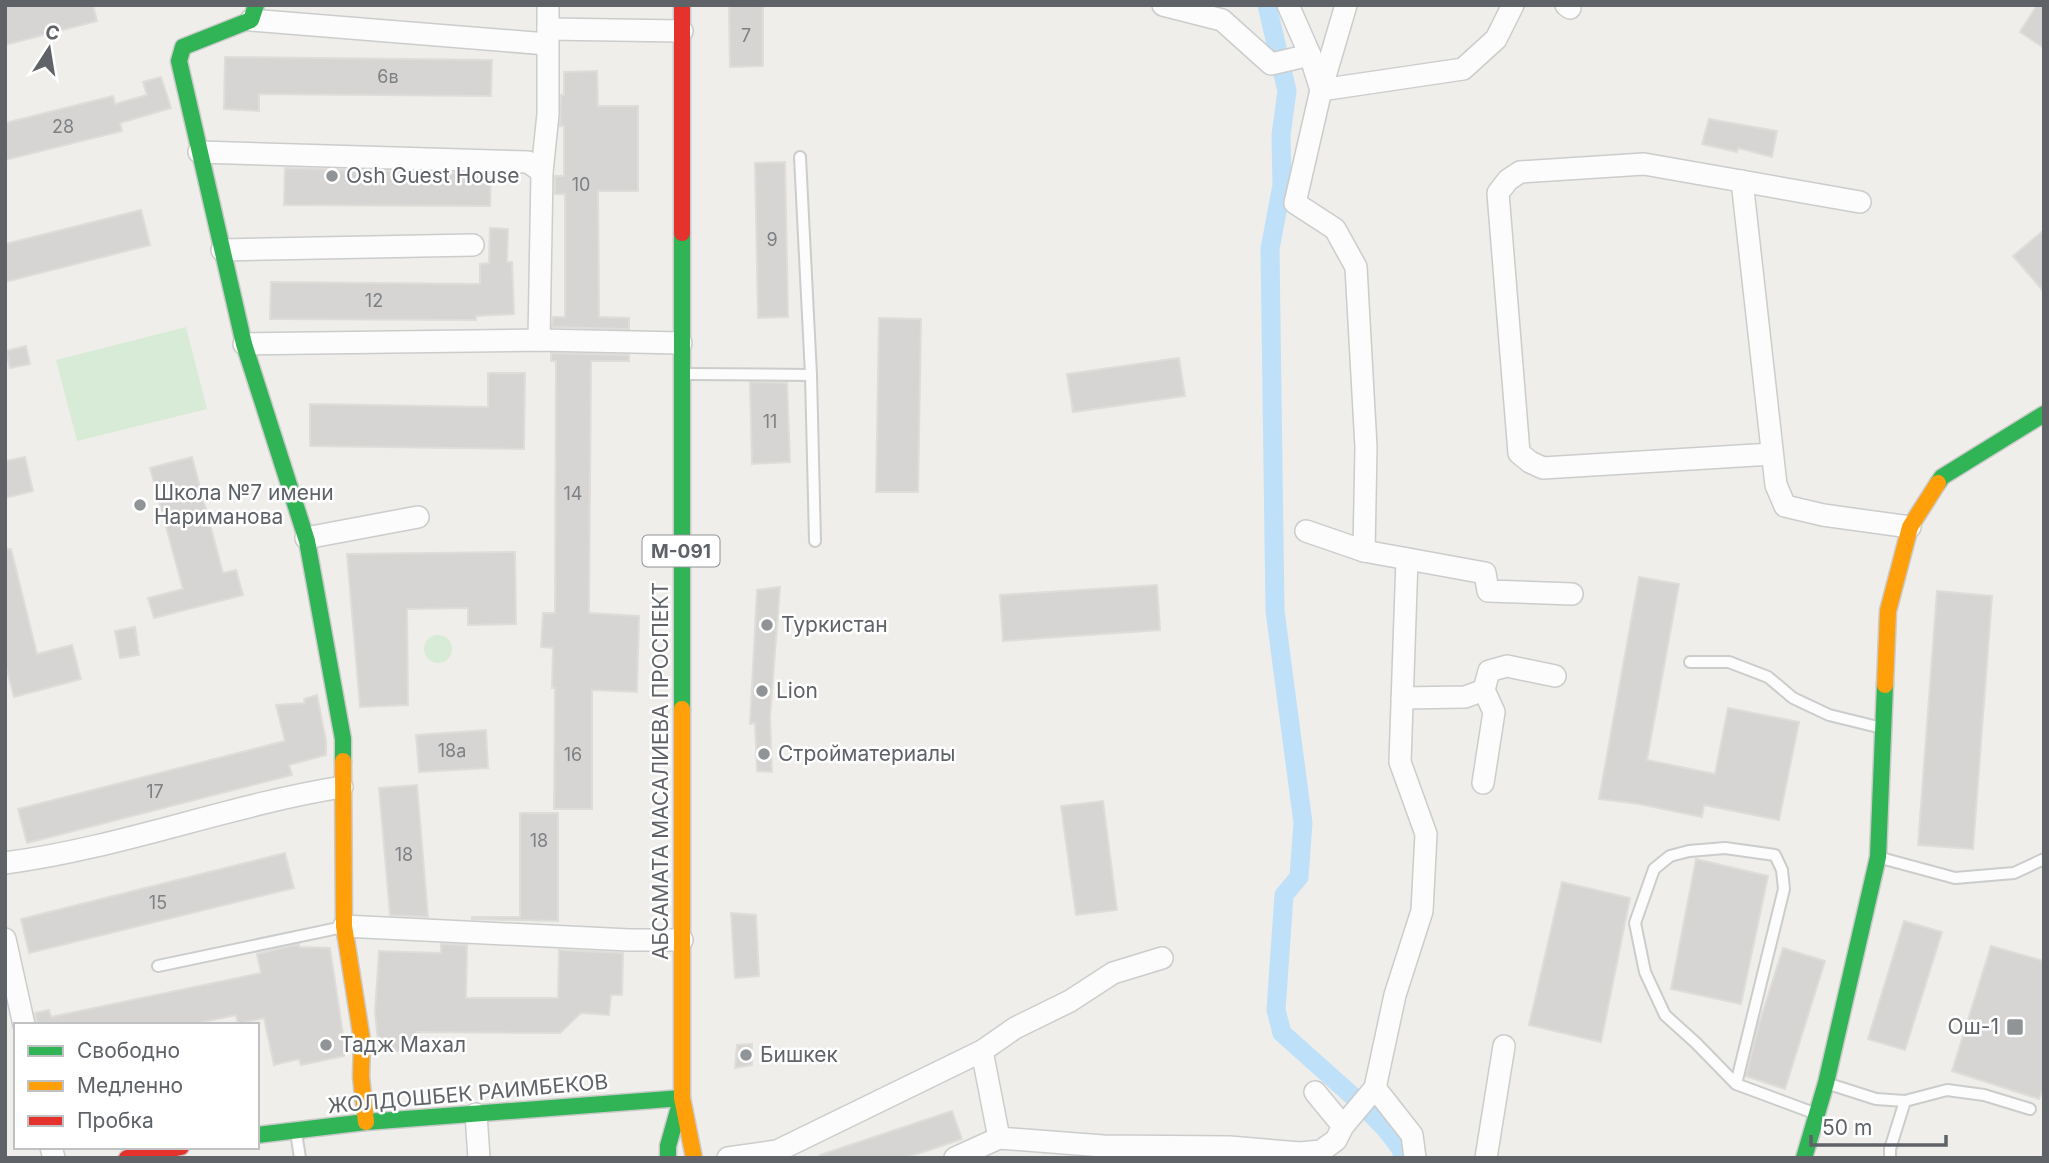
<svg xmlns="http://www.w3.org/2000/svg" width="2049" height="1163" viewBox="0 0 2049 1163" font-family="Inter,sans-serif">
<rect width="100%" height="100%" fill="#efeeea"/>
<!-- green -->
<g fill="#d8ebd6">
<polygon points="186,327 207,409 77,441 56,360"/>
<circle cx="438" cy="649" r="14"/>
</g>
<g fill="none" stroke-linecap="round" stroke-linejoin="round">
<!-- canal -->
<polyline stroke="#bfe0f9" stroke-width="19" points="1267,5 1287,91 1281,135 1282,185 1270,249 1275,611 1303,823 1299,877 1284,895 1276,1010 1282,1033 1357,1100 1385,1128 1401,1149 1403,1158"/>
</g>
<!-- building -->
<g fill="#d6d5d3" stroke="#deddd9" stroke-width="2">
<polygon points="5,5 93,5 97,21 5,45"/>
<polygon points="729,5 763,5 763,66 730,67"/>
<polygon points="2037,5 2044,5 2044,48 2020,32"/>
<polygon points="225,57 492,60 491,96 259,94 259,111 224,109"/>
<polygon points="597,71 598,106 638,106 638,191 598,191 599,317 629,318 629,329 552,327 553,317 565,317 565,194 555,194 555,176 564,176 564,126 560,126 561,95 564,95 564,72"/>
<polygon points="161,77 171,108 120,123 122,131 5,160 5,123 113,96 115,104 147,95 143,82"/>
<polygon points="1709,119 1777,131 1772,157 1738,148 1737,152 1702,144"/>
<polygon points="785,162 788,317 758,318 755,163"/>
<polygon points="285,168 491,174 490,206 284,205"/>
<polygon points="141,210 150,245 5,282 5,244"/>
<polygon points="490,228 508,229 507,262 512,262 514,314 476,316 476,320 270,319 271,282 480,284 480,264 489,263"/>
<polygon points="2044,230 2044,292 2013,256"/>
<polygon points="879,318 921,319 918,492 876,492"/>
<polygon points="26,346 30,364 10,368 6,351"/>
<polygon points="551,353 629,355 629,361 591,361 589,613 639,616 637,692 592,690 592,809 554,809 555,688 552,688 553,648 541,647 543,613 555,613 556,361 551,361"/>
<polygon points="1179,358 1185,396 1073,412 1067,374"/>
<polygon points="488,373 525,373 524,449 310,446 310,404 488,407"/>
<polygon points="750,382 787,383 790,462 752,464"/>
<polygon points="25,457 33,491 5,498 5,461"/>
<polygon points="192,457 223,573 236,570 243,595 154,618 148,598 183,589 150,468"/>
<polygon points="5,549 11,549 37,654 72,645 81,679 14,697 5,663"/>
<polygon points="515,552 516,624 468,625 468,608 407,609 408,705 360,707 347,554"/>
<polygon points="1639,577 1679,584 1647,760 1715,774 1728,708 1799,722 1779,820 1704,805 1702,817 1639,804 1599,799"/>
<polygon points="1157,585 1160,630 1003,641 1000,595"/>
<polygon points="780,587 770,717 772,772 757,771 755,723 750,724 757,590"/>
<polygon points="1937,591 1992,596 1973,849 1918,845"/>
<polygon points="135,627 139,655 120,658 115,631"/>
<polygon points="317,695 326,741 326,755 289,765 292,775 27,843 18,809 285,741 276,705 305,703 304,699"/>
<polygon points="486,730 488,768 419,772 416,735"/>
<polygon points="417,785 428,917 390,915 379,788"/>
<polygon points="1103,801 1117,910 1076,915 1061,806"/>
<polygon points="520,813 558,813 558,921 472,919 472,917 520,917"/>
<polygon points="285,853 294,888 29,953 21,919"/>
<polygon points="1696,859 1768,876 1741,1004 1671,989"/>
<polygon points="1562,882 1630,898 1601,1042 1529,1025"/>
<polygon points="731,913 756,915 759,976 735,978"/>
<polygon points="1904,921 1942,932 1905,1050 1868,1039"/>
<polygon points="299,944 299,947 330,948 344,1041 344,1056 301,1065 299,1059 274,1065 264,1018 238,1024 236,1015 189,1025 37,1025 35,1013 49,1010 51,1017 261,973 257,954"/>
<polygon points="441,944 467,945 466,998 558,998 559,950 623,953 622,995 611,995 609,1015 581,1013 560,1033 417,1032 417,1049 379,1053 375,1012 379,951 441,953"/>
<polygon points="1991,946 2044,961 2044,1086 2039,1099 1952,1071"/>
<polygon points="1783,948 1825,961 1785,1089 1746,1076 1759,1024"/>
<polygon points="752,1044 752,1065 735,1068 737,1045"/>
<polygon points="952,1111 962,1139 905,1158 820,1158 820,1155"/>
</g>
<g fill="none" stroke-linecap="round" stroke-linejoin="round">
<!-- lane casing -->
<g stroke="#cbcccc" stroke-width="14">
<g id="lane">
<polyline points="800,157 811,375 815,541"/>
<polyline points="687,374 811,375"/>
<polyline points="1690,662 1729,662 1768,677 1793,698 1829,715 1882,728"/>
<polyline points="1881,858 1955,878 2014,873 2044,859"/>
<polyline points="158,966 343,927"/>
<polyline points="1736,1084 1784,889 1782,870 1775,855 1725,848 1689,851 1670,856 1654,869 1635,923 1645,972 1665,1015 1696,1043 1736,1084 1814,1113"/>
<polyline points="1829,1084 1876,1099 1905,1101 1947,1090 1984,1095 2030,1109"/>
<polyline points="296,1132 300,1158"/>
<polyline points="1890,1158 1890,1149 1905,1101"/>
</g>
</g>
<!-- street casing -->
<g stroke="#cbcccc" stroke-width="24">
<g id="street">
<polyline points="1163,5 1222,20 1271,64 1310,55"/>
<polyline points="1288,5 1310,55 1321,90 1463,69 1496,39 1513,5"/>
<polyline points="1346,5 1321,90 1295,203 1335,229 1356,267 1366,447 1364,551"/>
<polyline points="1566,5 1570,8"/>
<polyline points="251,20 547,44"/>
<polyline points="548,29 682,31"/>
<polyline points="199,152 528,162 542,172 539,340"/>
<polyline points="542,172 548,114 548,5"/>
<polyline points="1742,181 1776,485 1785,506 1823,515 1910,527"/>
<polyline points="222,250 473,245"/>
<polyline points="244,344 539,340 681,343"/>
<polyline points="1772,454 1543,468 1530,462 1519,453 1498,193 1508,180 1520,172 1644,164 1860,202"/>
<polyline points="1306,531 1364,551 1485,573 1488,591 1572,594"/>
<polyline points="306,538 418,517"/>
<polyline points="1402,698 1465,697 1484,690 1489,671 1507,666 1555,676"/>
<polyline points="1483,783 1494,712 1484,690"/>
<path d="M5 863C120 848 229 805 342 787"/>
<polyline points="344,926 629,940 682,940"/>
<polyline points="5,939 24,1025"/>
<polyline points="982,1051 999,1138 1103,1146 1229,1147 1300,1153 1321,1151 1336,1140 1343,1126 1315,1092"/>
<polyline points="1375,1088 1412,1135 1415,1158"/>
<polyline points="476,1114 479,1158"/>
<polyline points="1343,1126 1375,1088 1395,995 1422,911 1426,834 1400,762 1407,559"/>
<polyline points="51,1147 54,1158"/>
<polyline points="728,1158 777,1151 982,1051 1015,1028 1070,1001 1113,973 1162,958"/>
<polyline points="955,1158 999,1138"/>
<polyline points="1486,1158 1504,1046"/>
</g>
</g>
<!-- fast casing -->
<g stroke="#cacacb" stroke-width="19">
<g id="fast">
<polyline points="256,5 251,20 183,47 179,61 244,344 307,541 343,739 343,761"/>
<polyline points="682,233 682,709"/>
<polyline points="1938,483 1942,477 2044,414"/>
<polyline points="257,1135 366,1122 682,1098"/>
<polyline points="668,1158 668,1146 681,1100"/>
<polyline points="1804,1158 1826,1083 1878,857 1885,685"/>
</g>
</g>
<!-- slow casing -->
<g stroke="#cacacb" stroke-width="19">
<g id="slow">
<polyline points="1885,685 1888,611 1910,527 1938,483"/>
<polyline points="682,709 682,1098 694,1158"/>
<polyline points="343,761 344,926 362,1040 361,1077 366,1122"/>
</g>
</g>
<!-- jam casing -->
<g stroke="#cacacb" stroke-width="19">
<g id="jam">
<polyline points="682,5 682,233"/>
<polyline points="127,1158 181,1147"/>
</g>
</g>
<!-- lane -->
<use href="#lane" stroke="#fdfcfc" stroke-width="10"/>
<!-- street -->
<use href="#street" stroke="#fdfcfc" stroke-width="21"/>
<!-- fast -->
<use href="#fast" stroke="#30b455" stroke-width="16"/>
<!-- slow -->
<use href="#slow" stroke="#ff9f0a" stroke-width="16"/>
<!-- jam -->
<use href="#jam" stroke="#e5322d" stroke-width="16"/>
</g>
<!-- markers -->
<g fill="#919496" stroke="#fff" stroke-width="2.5">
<circle cx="332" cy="176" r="7"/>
<circle cx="140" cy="505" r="7"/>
<circle cx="767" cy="625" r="7"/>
<circle cx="762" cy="691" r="7"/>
<circle cx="764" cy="754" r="7"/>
<rect x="2006" y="1018" width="18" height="18" rx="3.5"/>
<circle cx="326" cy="1045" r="7"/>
<circle cx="746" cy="1055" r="7"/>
</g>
<g text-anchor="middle" stroke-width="5" stroke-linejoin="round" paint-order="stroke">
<!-- number labels -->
<g font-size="18" fill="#7e8184">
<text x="746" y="42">7</text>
<text x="388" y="83">6в</text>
<text x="63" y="133">28</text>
<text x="581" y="191">10</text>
<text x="772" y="246">9</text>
<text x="374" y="307">12</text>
<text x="770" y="428">11</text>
<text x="573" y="500">14</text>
<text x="452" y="757">18а</text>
<text x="573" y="761">16</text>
<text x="155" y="798">17</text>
<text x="539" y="847">18</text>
<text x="404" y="861">18</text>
<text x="158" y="909">15</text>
</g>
<!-- shield labels -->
<rect fill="#fff" stroke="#8f9295" stroke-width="2" x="642.5" y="535.5" width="77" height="31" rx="5"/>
<g font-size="19" font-weight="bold" fill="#5f6368">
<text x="681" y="558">М-091</text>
</g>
<!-- poi labels -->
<g font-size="21" fill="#5f6368" stroke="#fff" text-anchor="start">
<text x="346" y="183">Osh Guest House</text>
<text x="154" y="500">Школа №7 имени<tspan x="154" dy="24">Нариманова</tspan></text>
<text x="781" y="632">Туркистан</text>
<text x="776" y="698">Lion</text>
<text x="778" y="761">Стройматериалы</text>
<text x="1999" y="1034" text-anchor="end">Ош-1</text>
<text x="340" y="1052">Тадж Махал</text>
<text x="760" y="1062">Бишкек</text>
</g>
<!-- street labels -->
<g font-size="21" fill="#5f6368" stroke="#fff">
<text transform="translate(661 771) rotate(-90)" y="7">АБСАМАТА МАСАЛИЕВА ПРОСПЕКТ</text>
<text transform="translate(468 1094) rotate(-5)" y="7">ЖОЛДОШБЕК РАИМБЕКОВ</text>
</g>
</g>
<!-- border -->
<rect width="2049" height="1163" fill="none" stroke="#5f6368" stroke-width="14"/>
<!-- legend -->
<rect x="14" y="1023" width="245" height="126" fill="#ffffff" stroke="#bfc1c3" stroke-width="2"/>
<rect x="28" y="1046" width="35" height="10" fill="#30b455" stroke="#bfc1c3" stroke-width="2"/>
<text x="77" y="1058" font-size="21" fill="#5f6368">Свободно</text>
<rect x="28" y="1081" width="35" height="10" fill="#ff9f0a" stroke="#bfc1c3" stroke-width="2"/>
<text x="77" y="1093" font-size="21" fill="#5f6368">Медленно</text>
<rect x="28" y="1116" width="35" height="10" fill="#e5322d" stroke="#bfc1c3" stroke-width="2"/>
<text x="77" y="1128" font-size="21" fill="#5f6368">Пробка</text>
<!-- north arrow -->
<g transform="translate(49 49) rotate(12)" stroke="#ffffff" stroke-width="5" paint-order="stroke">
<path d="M0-5L12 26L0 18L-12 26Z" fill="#5f6368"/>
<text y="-10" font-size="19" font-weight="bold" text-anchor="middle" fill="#5f6368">С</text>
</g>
<!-- scale -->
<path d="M1811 1135v10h135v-10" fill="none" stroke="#5f6368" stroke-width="3.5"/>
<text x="1822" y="1135" font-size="21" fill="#5f6368" stroke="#ffffff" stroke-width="5" paint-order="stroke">50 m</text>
</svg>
